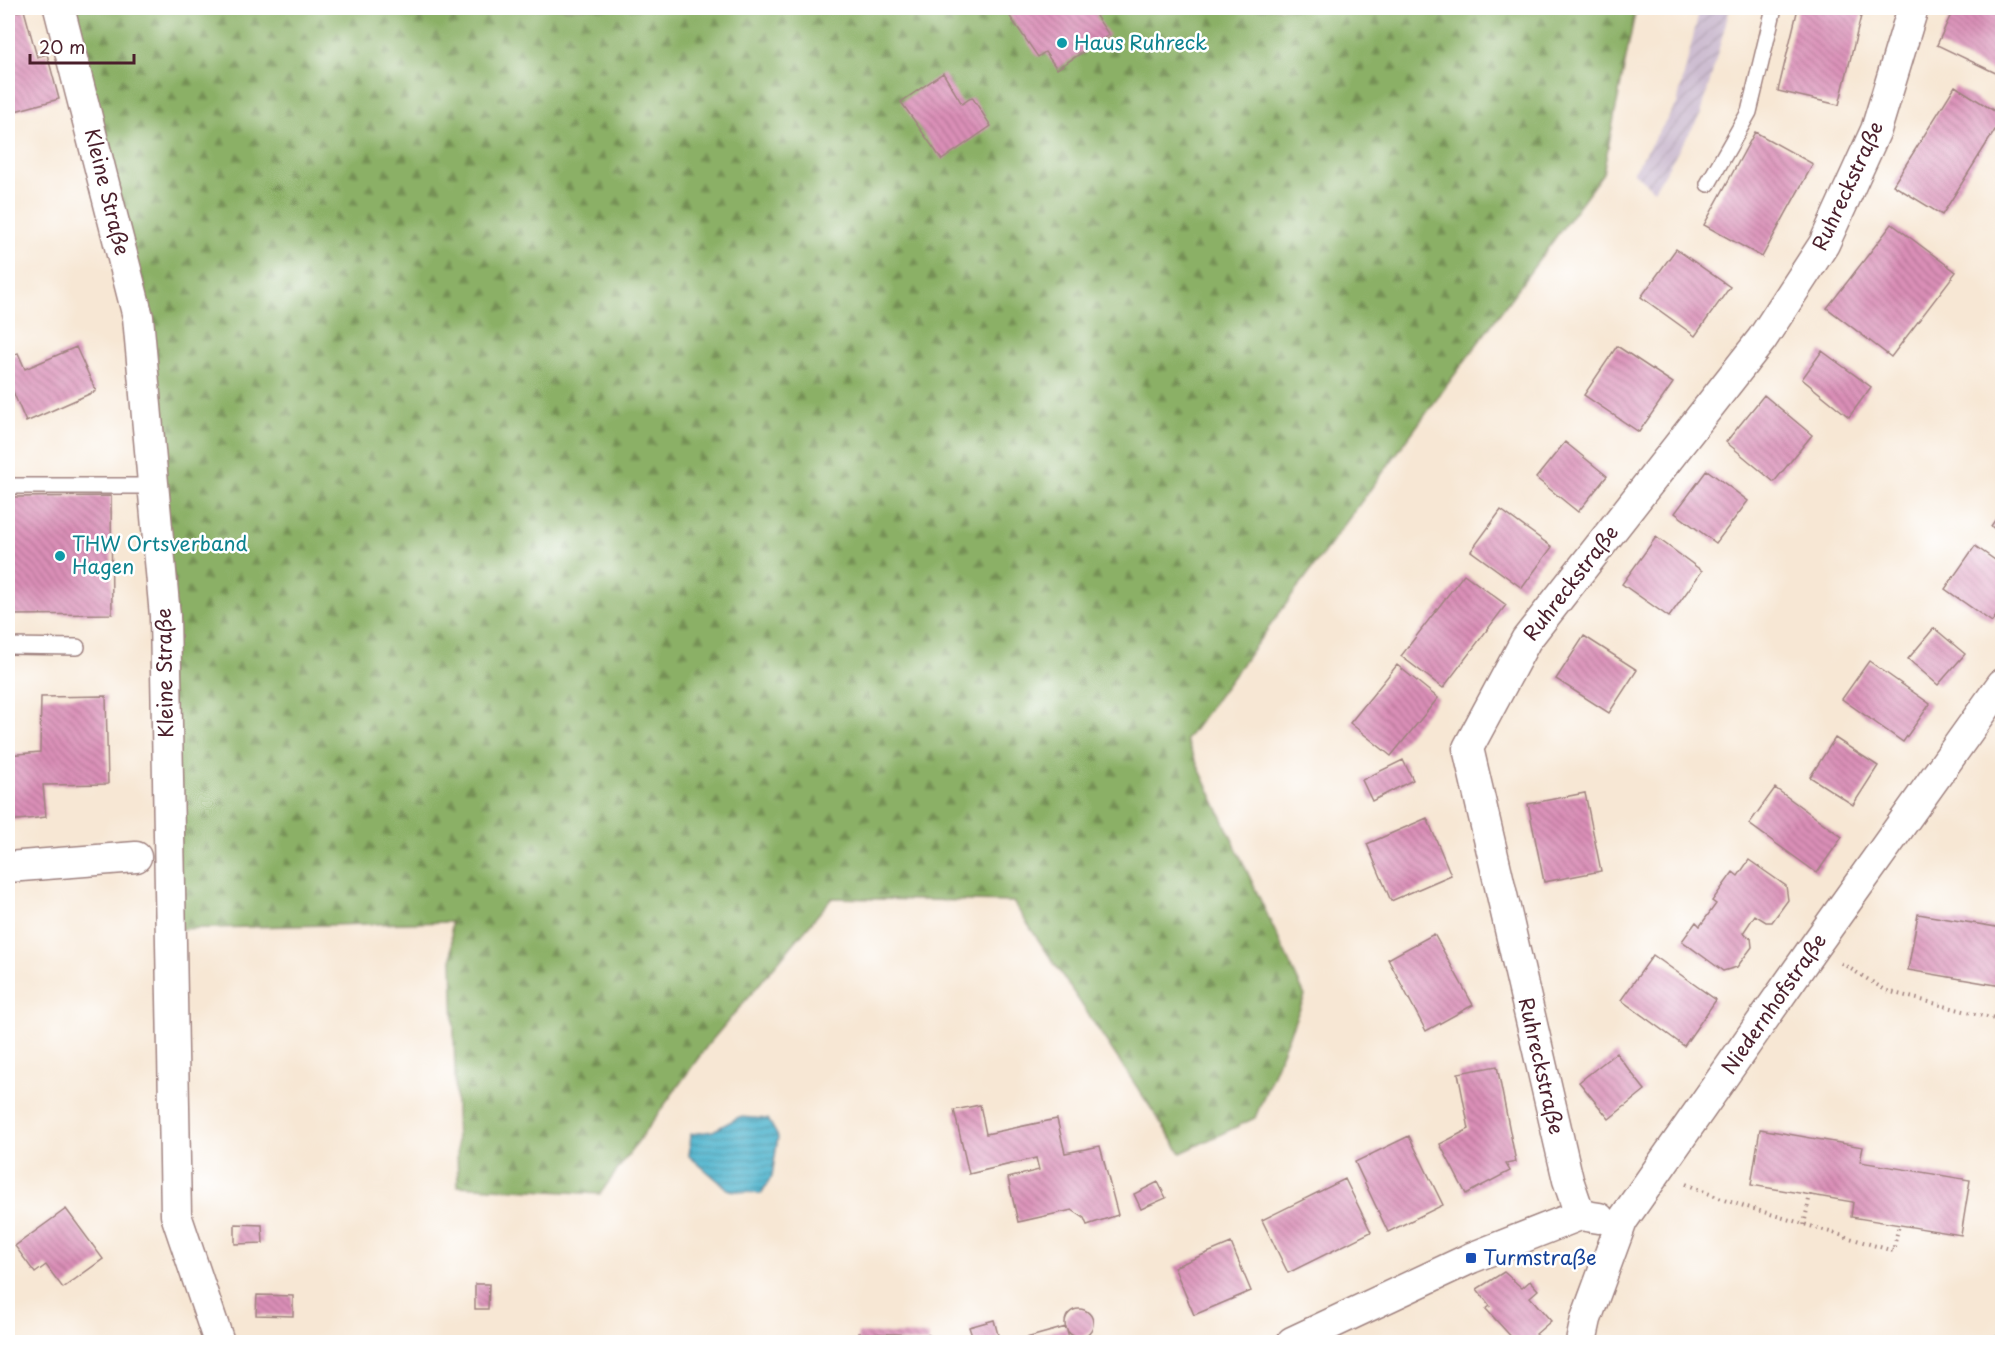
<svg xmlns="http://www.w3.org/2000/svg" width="2010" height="1350" font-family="'Playpen Sans',sans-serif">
	<defs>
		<pattern id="industrial-furrows" width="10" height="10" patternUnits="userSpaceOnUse" patternTransform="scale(1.5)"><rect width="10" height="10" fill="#cebed1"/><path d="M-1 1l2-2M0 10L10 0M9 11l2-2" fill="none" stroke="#b2a3b4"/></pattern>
		<pattern id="forest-firs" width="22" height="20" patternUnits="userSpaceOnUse" patternTransform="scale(1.5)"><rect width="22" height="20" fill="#8bb066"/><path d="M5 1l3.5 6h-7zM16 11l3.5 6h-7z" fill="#748f54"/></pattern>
		<pattern id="water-rules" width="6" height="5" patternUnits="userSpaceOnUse" patternTransform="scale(1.5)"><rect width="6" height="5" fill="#4eb4cd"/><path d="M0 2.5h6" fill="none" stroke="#4392a7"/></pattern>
		<pattern id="building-back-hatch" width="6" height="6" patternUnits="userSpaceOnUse" patternTransform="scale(1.5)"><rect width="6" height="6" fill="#da8fb7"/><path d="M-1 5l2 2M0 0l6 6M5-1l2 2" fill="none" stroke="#b37495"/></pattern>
	</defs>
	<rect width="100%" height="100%" fill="#fff"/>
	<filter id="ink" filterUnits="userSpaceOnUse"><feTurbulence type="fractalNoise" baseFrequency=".0167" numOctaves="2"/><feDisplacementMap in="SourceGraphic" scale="12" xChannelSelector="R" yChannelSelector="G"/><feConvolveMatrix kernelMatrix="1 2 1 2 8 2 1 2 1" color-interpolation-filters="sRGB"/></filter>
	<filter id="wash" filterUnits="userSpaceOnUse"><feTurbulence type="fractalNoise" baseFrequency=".008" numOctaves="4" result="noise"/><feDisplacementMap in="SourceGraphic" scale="24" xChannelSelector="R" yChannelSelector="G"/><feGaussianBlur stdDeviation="1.35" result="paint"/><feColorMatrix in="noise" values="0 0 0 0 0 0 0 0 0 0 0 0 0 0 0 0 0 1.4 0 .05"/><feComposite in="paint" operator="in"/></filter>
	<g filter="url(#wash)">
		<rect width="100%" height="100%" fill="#f7e7d4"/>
		<path fill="url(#industrial-furrows)" d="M 1700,8 L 1730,8 L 1701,114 L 1654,190 L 1633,172 L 1677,104 Z"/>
		<path fill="url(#forest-firs)" stroke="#6a6848" stroke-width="1.5" d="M 59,8 L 1636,8 L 1603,173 L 1186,740 L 1305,996 L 1255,1118 L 1181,1153 L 1013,902 L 832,898 L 707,1046 L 600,1194 L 458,1186 L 451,922 L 169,929 L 138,317 Z"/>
		<path fill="url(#water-rules)" stroke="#4c6a7c" stroke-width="1.5" d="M 739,1117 L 768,1119 L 778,1137 L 772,1176 L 761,1194 L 729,1190 L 689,1156 L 691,1134 L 713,1131 Z"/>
		<g id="blocks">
			<path fill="url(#building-back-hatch)" d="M 1004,8 L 1109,8 L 1096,16 L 1109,35 L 1057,69 L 1045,52 L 1038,57 Z
				M 1798,8 L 1863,8 L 1839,105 L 1778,91 Z
				M 1954,8 L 2002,8 L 2002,76 L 1937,45 Z
				M 24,10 L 37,57 L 47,54 L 59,99 L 8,113 L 8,14 Z
				M 943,73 L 962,104 L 972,97 L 991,126 L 942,160 L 901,102 Z
				M 1955,86 L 2002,116 L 2002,119 L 1942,215 L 1893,185 Z
				M 1755,132 L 1813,164 L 1762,257 L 1704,225 Z
				M 1892,224 L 1956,272 L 1891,357 L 1827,308 Z
				M 1676,249 L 1730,287 L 1695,336 L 1641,297 Z
				M 1617,346 L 1673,383 L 1639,432 L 1584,395 Z
				M 76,347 L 96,391 L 26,422 L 8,380 L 8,358 L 18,353 L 25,369 Z
				M 1822,351 L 1871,387 L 1849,417 L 1802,379 Z
				M 1764,395 L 1812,435 L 1774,482 L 1726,442 Z
				M 1565,442 L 1607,476 L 1578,512 L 1536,478 Z
				M 1707,470 L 1748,501 L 1716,543 L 1675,513 Z
				M 111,496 L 112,614 L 8,615 L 8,497 Z
				M 1501,510 L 1552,547 L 1522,588 L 1471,551 Z
				M 2002,510 L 2002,534 L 1991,526 Z
				M 1656,537 L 1702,571 L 1669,617 L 1622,584 Z
				M 1975,546 L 2002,565 L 2002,607 L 1992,622 L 1945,589 Z
				M 1464,574 L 1506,605 L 1443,688 L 1401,656 Z
				M 1934,628 L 1965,654 L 1938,685 L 1908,659 Z
				M 1584,636 L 1637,670 L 1609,713 L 1556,679 Z
				M 1869,661 L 1930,704 L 1903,742 L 1842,699 Z
				M 1397,665 L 1438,698 L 1391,756 L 1350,723 Z
				M 106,696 L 108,784 L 43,785 L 46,817 L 8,821 L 8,755 L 40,752 L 41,697 Z
				M 1835,738 L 1878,766 L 1853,805 L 1810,777 Z
				M 1403,760 L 1413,780 L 1372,801 L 1362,780 Z
				M 1775,788 L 1842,837 L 1817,873 L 1749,824 Z
				M 1585,793 L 1601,871 L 1544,882 L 1528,804 Z
				M 1427,818 L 1451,875 L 1391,901 L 1367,844 Z
				M 1749,860 L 1786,886 L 1788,900 L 1772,922 L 1766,922 L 1755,915 L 1743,933 L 1751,938 L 1752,947 L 1737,967 L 1723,971 L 1682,941 L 1696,922 L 1700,926 L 1716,904 L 1712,901 L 1733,872 L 1738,876 Z
				M 1918,914 L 2002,928 L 2002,986 L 1908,970 Z
				M 1434,934 L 1473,1005 L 1426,1031 L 1388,959 Z
				M 1653,955 L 1716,1000 L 1684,1046 L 1621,1000 Z
				M 1616,1053 L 1645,1090 L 1609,1119 L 1579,1082 Z
				M 1497,1066 L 1516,1162 L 1506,1164 L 1510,1171 L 1466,1194 L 1440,1144 L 1469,1129 L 1458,1073 Z
				M 980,1105 L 986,1134 L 1057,1119 L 1065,1153 L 1100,1146 L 1118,1215 L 1087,1225 L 1084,1218 L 1072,1210 L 1018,1222 L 1008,1178 L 1039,1170 L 1036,1158 L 969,1174 L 954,1110 Z
				M 1760,1129 L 1863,1147 L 1860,1162 L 1970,1180 L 1961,1235 L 1851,1217 L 1853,1202 L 1751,1185 Z
				M 1409,1136 L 1443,1205 L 1388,1232 L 1355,1162 Z
				M 1345,1179 L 1371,1232 L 1288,1273 L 1262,1220 Z
				M 1158,1182 L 1166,1198 L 1141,1209 L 1134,1194 Z
				M 66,1209 L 103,1259 L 63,1288 L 46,1265 L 35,1273 L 15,1246 Z
				M 235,1224 L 262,1225 L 263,1243 L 235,1244 Z
				M 1231,1243 L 1251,1291 L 1194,1315 L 1174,1267 Z
				M 1504,1272 L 1522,1288 L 1530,1281 L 1538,1290 L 1530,1297 L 1551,1321 L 1536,1334 L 1544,1342 L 1516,1342 L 1486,1309 L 1490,1306 L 1477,1289 Z
				M 475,1284 L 489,1284 L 488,1309 L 475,1309 Z
				M 257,1295 L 293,1296 L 293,1316 L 256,1315 Z
				M1065 1323a14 14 0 1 1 28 0a14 14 0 1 1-28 0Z
				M 994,1320 L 1000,1342 L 974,1342 L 969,1327 Z
				M 1066,1327 L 1070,1342 L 1012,1342 Z
				M 858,1333 L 929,1335 L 929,1342 L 857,1342 Z"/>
		</g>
	</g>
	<g filter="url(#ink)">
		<use href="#blocks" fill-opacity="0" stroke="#a08380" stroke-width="1.5"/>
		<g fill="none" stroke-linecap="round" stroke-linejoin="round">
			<g stroke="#a08380" stroke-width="18">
				<path id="service" d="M 1708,184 L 1749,112 L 1774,8
					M 8,486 L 153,486
					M 8,646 L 77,647"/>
			</g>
			<g stroke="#a08380" stroke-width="33">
				<path id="minor" d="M 59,8 L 138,317 L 165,616 L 176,1215 L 219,1342
					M 8,867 L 136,857
					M 1580,1215 L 1568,1180 L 1468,748 L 1526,640 L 1762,339 L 1824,244 L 1876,130 L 1913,8
					M 1292,1342 L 1471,1258 L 1580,1215 L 1599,1218
					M 1581,1342 L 1586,1319 L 1622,1221 L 1814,947 L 2002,684"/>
			</g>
			<path stroke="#a08380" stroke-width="4" stroke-dasharray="1.5 4.5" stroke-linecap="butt" d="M 1841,963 L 1887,991 L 2002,1021
				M 1686,1184 L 1724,1200 L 1893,1251 L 1899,1225
				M 1804,1225 L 1810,1194
				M 1993,1342 L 2002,1326"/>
			<use href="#service" stroke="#fff" stroke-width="15"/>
			<use href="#minor" stroke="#fff" stroke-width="30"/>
		</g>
	</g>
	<g fill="#0f9aa8" stroke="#fff" stroke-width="2">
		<circle cx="1062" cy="43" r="6"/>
		<circle cx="60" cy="556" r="6"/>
	</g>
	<rect fill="#1a4fb4" stroke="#fff" stroke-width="2" x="1465" y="1252" width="12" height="12" rx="3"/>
	<g text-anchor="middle" stroke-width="5" stroke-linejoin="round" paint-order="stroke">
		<g font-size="20" fill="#0d838f" stroke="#fff" text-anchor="start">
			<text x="1074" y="50">Haus Ruhreck</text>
			<text x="72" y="551">THW Ortsverband<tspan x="72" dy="23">Hagen</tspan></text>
		</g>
		<g font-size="20" fill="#4a1f2b" stroke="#fff">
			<text transform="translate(1848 186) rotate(-65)" y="7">Ruhreckstraße</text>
			<text transform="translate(107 192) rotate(76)" y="7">Kleine Straße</text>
			<text transform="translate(1571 583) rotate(-52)" y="7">Ruhreckstraße</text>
			<text transform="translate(165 673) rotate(-91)" y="7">Kleine Straße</text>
			<text transform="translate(1774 1004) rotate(-55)" y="7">Niedernhofstraße</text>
			<text transform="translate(1541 1066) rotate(77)" y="7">Ruhreckstraße</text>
		</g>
		<g font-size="20" fill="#164399" stroke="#fff" text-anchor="start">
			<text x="1483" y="1265">Turmstraße</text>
		</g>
	</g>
	<rect width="2010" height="1350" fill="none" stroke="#fff" stroke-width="30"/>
	<path d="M30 54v9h104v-9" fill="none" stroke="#4a1f2b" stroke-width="3"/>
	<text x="39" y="54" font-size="18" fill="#4a1f2b" stroke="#ffffff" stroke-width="4.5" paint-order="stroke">20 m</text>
</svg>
